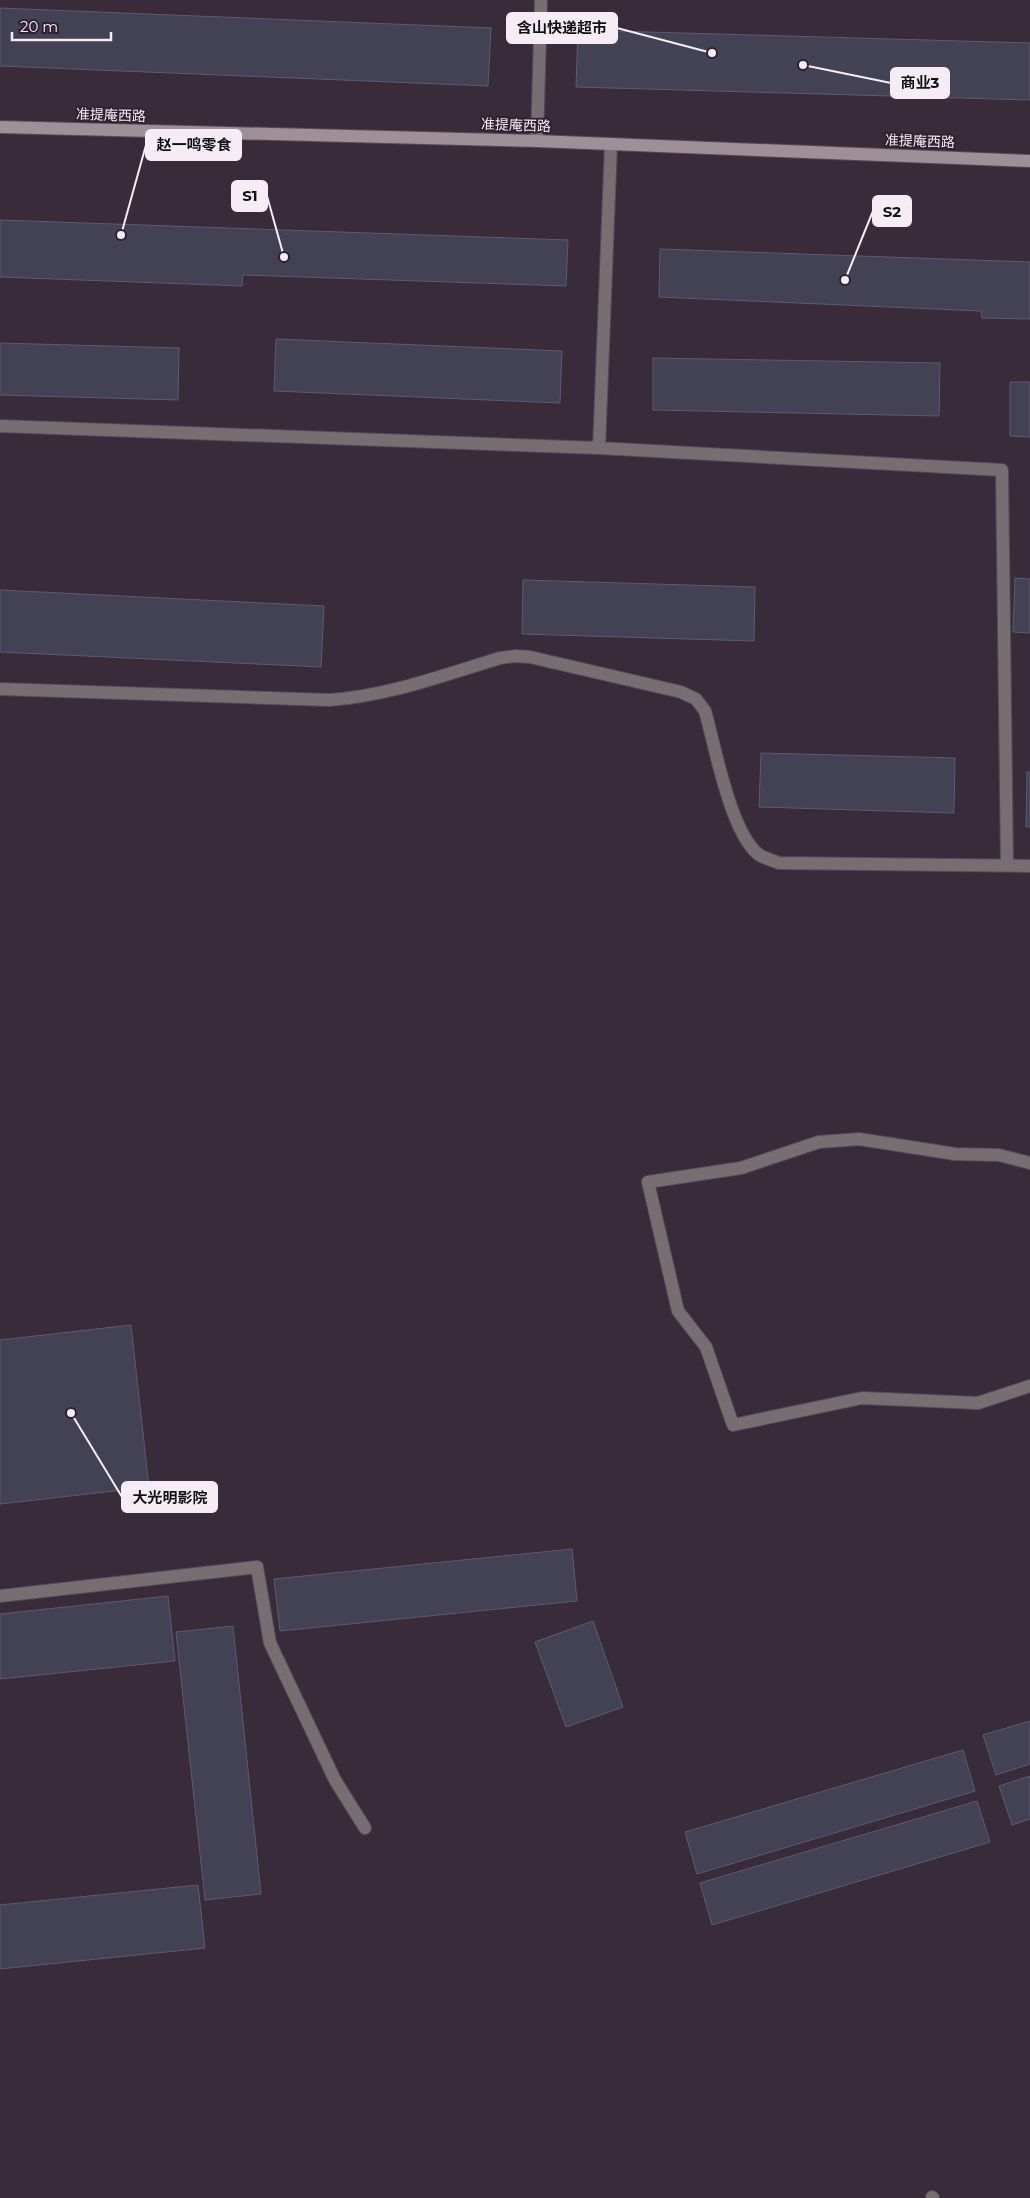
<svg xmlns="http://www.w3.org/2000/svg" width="1030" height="2198" font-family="Montserrat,'Noto Sans SC',sans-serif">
	<rect width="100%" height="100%" fill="#392b3a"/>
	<path fill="#434154" stroke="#5e5b70" d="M 0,8 L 491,28 L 488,86 L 0,66 Z
		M 578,30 L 1030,43 L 1030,100 L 576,87 Z
		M 0,220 L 568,240 L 566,286 L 243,275 L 242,286 L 0,277 Z
		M 660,249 L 1030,262 L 1030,319 L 982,318 L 981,311 L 659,297 Z
		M 276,339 L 562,351 L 560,403 L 274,391 Z
		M 0,343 L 179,348 L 178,400 L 0,395 Z
		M 653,358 L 940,363 L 939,416 L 653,410 Z
		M 1010,382 L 1030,382 L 1030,437 L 1010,436 Z
		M 1015,578 L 1030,579 L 1030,633 L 1013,632 Z
		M 523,580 L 755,587 L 754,641 L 522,634 Z
		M 0,590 L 324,606 L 321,667 L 0,652 Z
		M 761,753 L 955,758 L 954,813 L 759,807 Z
		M 1027,772 L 1030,772 L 1030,827 L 1026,827 Z
		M 131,1325 L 149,1487 L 0,1504 L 0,1340 Z
		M 572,1549 L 577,1601 L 280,1631 L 274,1579 Z
		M 168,1596 L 175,1661 L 0,1679 L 0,1614 Z
		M 593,1621 L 623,1707 L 566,1727 L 535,1642 Z
		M 233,1626 L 261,1894 L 205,1900 L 176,1632 Z
		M 1030,1721 L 1030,1764 L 996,1775 L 983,1735 Z
		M 963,1750 L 975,1791 L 697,1874 L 685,1832 Z
		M 1030,1776 L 1030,1819 L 1012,1825 L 999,1786 Z
		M 977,1801 L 990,1842 L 712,1925 L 700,1883 Z
		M 198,1885 L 205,1948 L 0,1969 L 0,1905 Z"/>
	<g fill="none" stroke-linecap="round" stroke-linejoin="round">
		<g stroke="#574a58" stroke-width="14">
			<path id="service" d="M 648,1182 L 678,1311 L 706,1347 L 733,1425 L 862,1398 L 978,1403 L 1030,1386
				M 257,1567 L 270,1643 L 335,1780 L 365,1828
				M 932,2197 L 933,2198"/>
		</g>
		<g stroke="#574a58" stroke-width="14">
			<path id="minor" d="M 537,141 L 541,0
				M 0,426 L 599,448 L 1002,470 L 1007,866
				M 599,448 L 611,144
				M 0,689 L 329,700 C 388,696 444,675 500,658 L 516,656 L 530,657 L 681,692 L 696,699 L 705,711 C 715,746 730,831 758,854 C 763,858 772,860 779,863 L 1030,866
				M 648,1182 L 741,1168 L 819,1142 L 859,1139 L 955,1154 L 999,1155 L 1030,1163
				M 0,1596 L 257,1567"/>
		</g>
		<g stroke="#574a58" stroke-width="14">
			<path id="secondary" d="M 0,127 L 537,141 L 1030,161"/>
		</g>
		<use href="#service" stroke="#776e74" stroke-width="12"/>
		<use href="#minor" stroke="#776e74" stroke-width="12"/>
		<use href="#secondary" stroke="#9e8f99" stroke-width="12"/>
	</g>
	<g text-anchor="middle" stroke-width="4" stroke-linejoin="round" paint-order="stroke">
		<g font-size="14" fill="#f6ecf6" stroke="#2f2130">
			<text transform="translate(111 115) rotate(2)" y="5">准提庵西路</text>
			<text transform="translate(516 125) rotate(2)" y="5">准提庵西路</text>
			<text transform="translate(920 141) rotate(2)" y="5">准提庵西路</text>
		</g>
	</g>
	<path fill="none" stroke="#f6ecf6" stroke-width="2" d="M712 53L617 28M803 65L891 83M121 235L146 145M284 257L267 196M845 280L873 211M71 1413L122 1497"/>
	<g fill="#f6ecf6" stroke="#2f2130" stroke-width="2">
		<circle cx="712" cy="53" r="5"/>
		<circle cx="803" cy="65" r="5"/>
		<circle cx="121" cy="235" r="5"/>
		<circle cx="284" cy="257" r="5"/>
		<circle cx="845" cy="280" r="5"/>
		<circle cx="71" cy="1413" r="5"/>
	</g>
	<g fill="#f6ecf6" stroke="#f6ecf6" stroke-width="2">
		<rect x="507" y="13" width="110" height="30" rx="5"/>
		<rect x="891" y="68" width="58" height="30" rx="5"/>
		<rect x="146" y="130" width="95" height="30" rx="5"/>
		<rect x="232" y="181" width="35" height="30" rx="5"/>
		<rect x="873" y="196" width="38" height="30" rx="5"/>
		<rect x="122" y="1482" width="95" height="30" rx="5"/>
	</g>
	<g font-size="15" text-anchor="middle" font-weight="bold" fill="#111">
		<text x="562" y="33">含山快递超市</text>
		<text x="920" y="88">商业3</text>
		<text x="194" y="150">赵一鸣零食</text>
		<text x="250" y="201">S1</text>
		<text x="892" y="217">S2</text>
		<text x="170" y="1503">大光明影院</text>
	</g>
	<path d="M12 32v8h99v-8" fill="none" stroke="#f6ecf6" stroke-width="2.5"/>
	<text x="20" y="32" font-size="15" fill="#f6ecf6" stroke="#2f2130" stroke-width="4" paint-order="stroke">20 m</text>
</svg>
